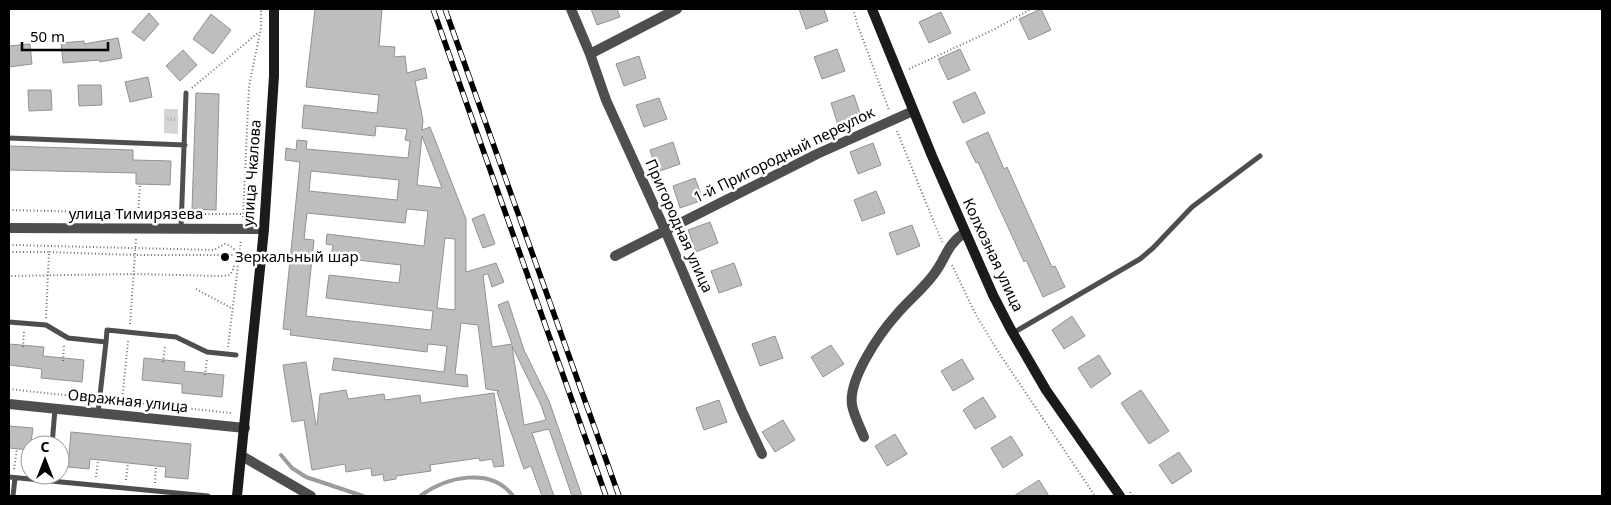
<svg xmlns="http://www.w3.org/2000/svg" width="1611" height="505" font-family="'Noto Sans',sans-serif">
	<defs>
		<pattern id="park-tufts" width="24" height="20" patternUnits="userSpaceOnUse" patternTransform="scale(1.25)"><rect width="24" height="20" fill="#d5d5d5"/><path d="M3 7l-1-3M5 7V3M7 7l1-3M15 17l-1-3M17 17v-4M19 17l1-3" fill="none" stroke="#b5b5b5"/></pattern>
	</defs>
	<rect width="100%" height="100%" fill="#fff"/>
	<path fill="url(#park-tufts)" d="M 164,109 L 178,109 L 178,134 L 164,133 Z"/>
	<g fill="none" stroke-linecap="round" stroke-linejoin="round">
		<path stroke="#9c9c9c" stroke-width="4" d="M 281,455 L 292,468 L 306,477 L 363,496
			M 420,496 C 446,477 491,466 513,496"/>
	</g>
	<path fill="#bebebe" stroke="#929292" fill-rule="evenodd" d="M 315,9 L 382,9 L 379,46 L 395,47 L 394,57 L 405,56 L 407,73 L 425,68 L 427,78 L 415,81 L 423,120 L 422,130 L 430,127 L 466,219 L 466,272 L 496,263 L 504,282 L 492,287 L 488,274 L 483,275 L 492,347 L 512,344 L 498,305 L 508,301 L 524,350 L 549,401 L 582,496 L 572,496 L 549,429 L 532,433 L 554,496 L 542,496 L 531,466 L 524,469 L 497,392 L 499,391 L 486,389 L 478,325 L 461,323 L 455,374 L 467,375 L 468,387 L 332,370 L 334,358 L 444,372 L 447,346 L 428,344 L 427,352 L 290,335 L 291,330 L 283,329 L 300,162 L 285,160 L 286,148 L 296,150 L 297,140 L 307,141 L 306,149 L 408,158 L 410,141 L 405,140 L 407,129 L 376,126 L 375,136 L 302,128 L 304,105 L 377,113 L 379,95 L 306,87 ZM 422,136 L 442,188 L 417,185 ZM 311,171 L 399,180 L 397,200 L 309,191 ZM 407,209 L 428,211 L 424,246 L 327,234 L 326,244 L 333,245 L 331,257 L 401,265 L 399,283 L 329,275 L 326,298 L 433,311 L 431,330 L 306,316 L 314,240 L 304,239 L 307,213 L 405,223 ZM 445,238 L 455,239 L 455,310 L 437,308 ZM 512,346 L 541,405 L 546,420 L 524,425 Z
		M 591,9 L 617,9 L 620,17 L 597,25 Z
		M 799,9 L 824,9 L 828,21 L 806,29 Z
		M 1041,9 L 1051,30 L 1029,40 L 1019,19 Z
		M 941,12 L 951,33 L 929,43 L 919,22 Z
		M 149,13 L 159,24 L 144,41 L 132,32 Z
		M 211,14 L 231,30 L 213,54 L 193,39 Z
		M 118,38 L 122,58 L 100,62 L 99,60 L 63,63 L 61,43 L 84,41 L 84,44 Z
		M 30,44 L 32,64 L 9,67 L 9,46 Z
		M 837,49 L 845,71 L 822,79 L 814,57 Z
		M 960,49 L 970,70 L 948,80 L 938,59 Z
		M 183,50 L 197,65 L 180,81 L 166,66 Z
		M 639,56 L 646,78 L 624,86 L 616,64 Z
		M 148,77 L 152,97 L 130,102 L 125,82 Z
		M 78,85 L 101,85 L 102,105 L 79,106 Z
		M 28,90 L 51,90 L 52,110 L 29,111 Z
		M 975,92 L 985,113 L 963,123 L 953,102 Z
		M 196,93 L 219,94 L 216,210 L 192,209 Z
		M 854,95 L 861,117 L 838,125 L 831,103 Z
		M 659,98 L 667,119 L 644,127 L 636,105 Z
		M 988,132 L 1004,169 L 1007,167 L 1052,267 L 1055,266 L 1065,287 L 1043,297 L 1026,260 L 1024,262 L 978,162 L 976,163 L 966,142 Z
		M 673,142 L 680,164 L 657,172 L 650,150 Z
		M 873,143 L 881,165 L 858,174 L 850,152 Z
		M 9,146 L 133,150 L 133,160 L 171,161 L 170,185 L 136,184 L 136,173 L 9,170 Z
		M 695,178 L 703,200 L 680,208 L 673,186 Z
		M 876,191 L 885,213 L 862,221 L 854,200 Z
		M 484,214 L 495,244 L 483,248 L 472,219 Z
		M 710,222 L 718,243 L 696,252 L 688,230 Z
		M 912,225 L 920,246 L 897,255 L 889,233 Z
		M 734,263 L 742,285 L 719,293 L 711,271 Z
		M 1072,316 L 1085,336 L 1064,349 L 1052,330 Z
		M 775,336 L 783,358 L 760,366 L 752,344 Z
		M 9,344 L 44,347 L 43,356 L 84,360 L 82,382 L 41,378 L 42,369 L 9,365 Z
		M 831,345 L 844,364 L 823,377 L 811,357 Z
		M 1099,355 L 1111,374 L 1091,388 L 1078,368 Z
		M 144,358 L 185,362 L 184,371 L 224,375 L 222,397 L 182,393 L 182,384 L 142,380 Z
		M 962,359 L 974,379 L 953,391 L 941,371 Z
		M 306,362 L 316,425 L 317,425 L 320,394 L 346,390 L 348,399 L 384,394 L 385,400 L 420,395 L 421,403 L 494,393 L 504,466 L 494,467 L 492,459 L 480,461 L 479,458 L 430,465 L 431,471 L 396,476 L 396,479 L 384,481 L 383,474 L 372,476 L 371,468 L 346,472 L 345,464 L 312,470 L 304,420 L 292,422 L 283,365 Z
		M 1141,390 L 1169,431 L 1149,444 L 1121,403 Z
		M 983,397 L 996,417 L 975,429 L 963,410 Z
		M 719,400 L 727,422 L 704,430 L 696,408 Z
		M 783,420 L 795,440 L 775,452 L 762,432 Z
		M 9,426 L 33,428 L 30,450 L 9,448 Z
		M 71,432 L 191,444 L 188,479 L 165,477 L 166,467 L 90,459 L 89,469 L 68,467 Z
		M 895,434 L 907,454 L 887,466 L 875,446 Z
		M 1011,436 L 1023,455 L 1003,468 L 991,448 Z
		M 1179,452 L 1192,471 L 1172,484 L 1159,465 Z
		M 1039,480 L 1049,496 L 1014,496 Z"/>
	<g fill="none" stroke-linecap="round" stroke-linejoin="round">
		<path stroke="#707070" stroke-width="2" stroke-dasharray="1 2.5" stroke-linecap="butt" d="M 853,9 L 858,26 L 889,110
			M 909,69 L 993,30 L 1031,9
			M 192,88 L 259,32
			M 897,131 L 942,242
			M 9,210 L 173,214
			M 191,214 L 243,214
			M 138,215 L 140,184
			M 243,217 L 249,86 L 261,28 L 261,9
			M 9,245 L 214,250 L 225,244 C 229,245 233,247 235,251 C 237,256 234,272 229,275 C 226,276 223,276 220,276 L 134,274 L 9,276
			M 9,252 L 49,252
			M 952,265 L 976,315 L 999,353 L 1095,496
			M 196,289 L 233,309
			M 46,318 L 49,252 L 135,255 L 237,255
			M 130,324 L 136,239
			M 23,347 L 24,332
			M 228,347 L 241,240
			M 63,361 L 64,345
			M 163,362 L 165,345
			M 205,375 L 207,359
			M 9,389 L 91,398
			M 108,400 L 231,413
			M 122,401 L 128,341
			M 14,469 L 17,449
			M 96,477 L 98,460
			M 126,480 L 128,463
			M 155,483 L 156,466
			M 1130,492 L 1133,496"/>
		<path stroke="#4e4e4e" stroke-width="5" d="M 9,138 L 185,145
			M 181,228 L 186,93
			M 9,322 L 46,325 L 68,338 L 106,342 L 98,413
			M 1013,333 L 1140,259 L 1153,248 L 1192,207 L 1260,156
			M 106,342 L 107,330 L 166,336 L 176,337 L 207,352 L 236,355
			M 52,445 L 55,409
			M 9,477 L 208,496
			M 13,496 L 15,478"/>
		<path stroke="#4e4e4e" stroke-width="10" d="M 571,9 L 590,54 L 606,100 L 665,230 L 742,411 L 762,454
			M 590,54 L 677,9
			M 9,228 L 264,229
			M 615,256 L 817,154 L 913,111
			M 9,404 L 245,428
			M 864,437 C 860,427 854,416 852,405 C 848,379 880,333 897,314 C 909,300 923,289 934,274 C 947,257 945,247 965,232
			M 242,456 L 311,496"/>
		<path stroke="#1b1b1b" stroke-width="10" d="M 872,9 L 932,156 L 993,295 L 1010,328 L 1046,390 L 1120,496
			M 237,496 L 264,229 L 274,76 L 274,9"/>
		<g stroke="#000" stroke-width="5.5">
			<path id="rail" d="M 433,9 L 606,496
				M 445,9 L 619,496"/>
		</g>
		<use href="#rail" stroke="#fff" stroke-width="4" stroke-dasharray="11" stroke-linecap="butt"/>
	</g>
	<circle fill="#000" stroke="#fff" stroke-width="2" cx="225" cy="257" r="5"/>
	<g text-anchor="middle" stroke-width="5" stroke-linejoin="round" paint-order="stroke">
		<g font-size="15" fill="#000" stroke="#fff">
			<text transform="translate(784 155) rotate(-26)" y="5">1-й Пригородный переулок</text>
			<text transform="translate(252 173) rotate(-86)" y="5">улица Чкалова</text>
			<text x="136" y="219">улица Тимирязева</text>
			<text transform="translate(679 226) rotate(66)" y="5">Пригородная улица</text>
			<text transform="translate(993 255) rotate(65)" y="5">Колхозная улица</text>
			<text transform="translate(128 401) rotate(6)" y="5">Овражная улица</text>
		</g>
		<g font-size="15" fill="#000" stroke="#fff" text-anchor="start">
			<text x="235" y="262">Зеркальный шар</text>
		</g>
	</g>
	<rect width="1611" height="505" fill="none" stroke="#000000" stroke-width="20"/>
	<g transform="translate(45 460)"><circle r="24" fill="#ffffff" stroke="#999999"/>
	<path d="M0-4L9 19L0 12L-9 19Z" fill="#000000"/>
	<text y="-8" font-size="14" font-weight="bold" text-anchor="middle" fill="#000000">С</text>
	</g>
	<path d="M22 42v8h86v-8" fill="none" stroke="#000000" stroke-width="2.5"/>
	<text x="30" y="42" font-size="15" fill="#000000" stroke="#ffffff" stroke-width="4" paint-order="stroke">50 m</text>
</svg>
